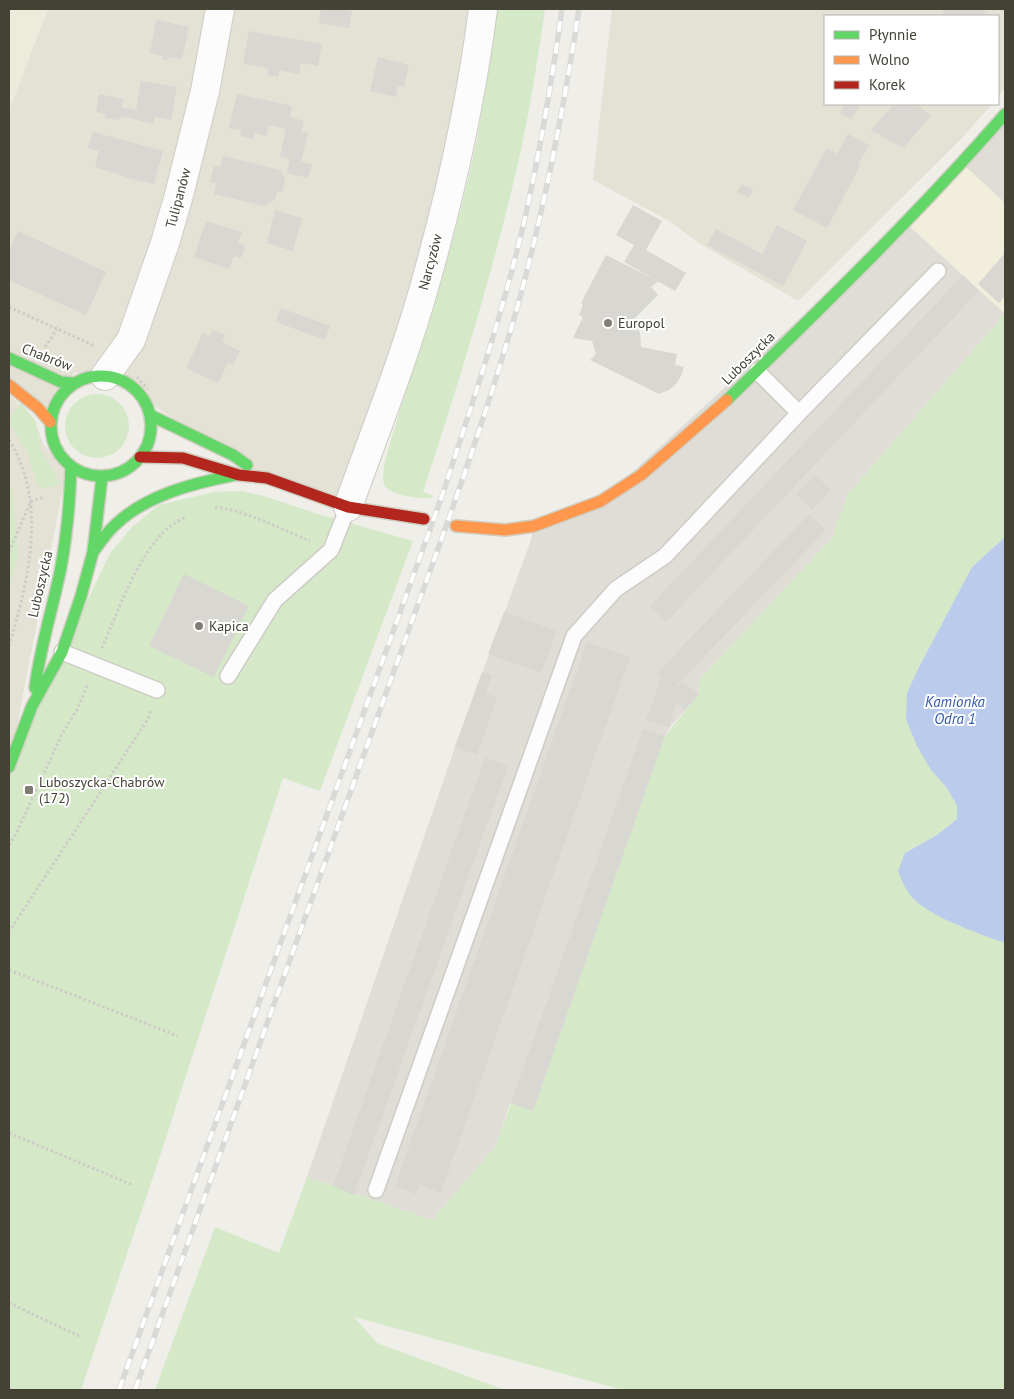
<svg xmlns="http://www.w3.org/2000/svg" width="1014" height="1399" font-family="'PT Sans',sans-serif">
	<rect width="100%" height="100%" fill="#efeee8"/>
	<path fill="#e3e2d5" d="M 48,9 L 483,9 L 475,66 L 348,507 L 267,478 L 148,402 L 126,375 L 74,373 L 56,397 L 50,422 L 9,385 L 9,110 Z
		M 612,9 L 1005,9 L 1005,88 L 998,97 L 998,16 L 825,16 L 825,104 L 992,104 L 964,136 L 798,301 L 699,243 L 669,221 L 593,180 Z
		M 9,394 L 35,422 L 44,445 L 66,472 L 9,767 Z"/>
	<path fill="#f1eedb" d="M 962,163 L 1005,203 L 1005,313 L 905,222 Z"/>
	<path fill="#dfddd6" d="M 1005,114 L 1005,203 L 962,163 Z
		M 905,222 L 1005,314 L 848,494 L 832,538 L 700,679 L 699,695 L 670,727 L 665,736 L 533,1111 L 510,1103 L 496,1146 L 432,1220 L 307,1177 L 455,747 L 530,543 L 534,526 L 601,501 Z"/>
	<path fill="#edecda" d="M 9,9 L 48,9 L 9,110 Z"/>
	<path fill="#d5e9c9" d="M 495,9 L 545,9 C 538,56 531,104 521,150 C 495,266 460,379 423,492 L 433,496 L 432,498 C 421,499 389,496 384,484 C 382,478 384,467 385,461 C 416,352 457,244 478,133 C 486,92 489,50 495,9 Z
		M 1005,314 L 1005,537 L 972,567 L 919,667 L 931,770 L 947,788 L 957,806 L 957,819 L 937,835 L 905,853 L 926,908 L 958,925 L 1005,943 L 1005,1390 L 623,1390 L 354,1317 L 377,1343 L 505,1390 L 155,1390 L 215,1227 L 279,1253 L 307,1177 L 432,1220 L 496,1146 L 511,1103 L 533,1111 L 665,736 L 698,695 L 700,679 L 832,538 L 848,494 Z
		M65 426a32 32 0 1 1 64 0a32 32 0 1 1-64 0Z
		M 21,403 L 35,420 L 41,451 L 55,473 L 60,485 L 41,488 L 37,484 L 27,452 L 10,425 L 10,419 Z
		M 9,483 L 12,489 L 18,555 L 9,589 Z
		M 241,491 L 264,496 L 318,514 L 413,541 L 320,791 L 283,778 L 158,1162 L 81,1390 L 9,1390 L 9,767 L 110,553 L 132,527 L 159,505 L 214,492 Z"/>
	<path fill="#bacbec" d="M 1005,537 L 1005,943 C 978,933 924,916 908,892 C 904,886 901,878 898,871 L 905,853 L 937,835 L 957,819 L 957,806 L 947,788 L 931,770 L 917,746 L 906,719 L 907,693 L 919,667 L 972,567 Z"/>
	<path fill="#d8d7d1" d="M 321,9 L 352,11 L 349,28 L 319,23 Z
		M 945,9 L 986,9 L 984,12 L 992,16 L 941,16 Z
		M 156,20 L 189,27 L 182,59 L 169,57 L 168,60 L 162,60 L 163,56 L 150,53 Z
		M 249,31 L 322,44 L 318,66 L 301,63 L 299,74 L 279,70 L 279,77 L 267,75 L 268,68 L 243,64 Z
		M 378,57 L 409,65 L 404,87 L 398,86 L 396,97 L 370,91 Z
		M 141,81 L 177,87 L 171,120 L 155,117 L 153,124 L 121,116 L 120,120 L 105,118 L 106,114 L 96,112 L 99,94 L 123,99 L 122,107 L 136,110 Z
		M 237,94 L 292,106 L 290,117 L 304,121 L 301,132 L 308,133 L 301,162 L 312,164 L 308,178 L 287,173 L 290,159 L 280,157 L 286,129 L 269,125 L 266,136 L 254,133 L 253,139 L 240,136 L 241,130 L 229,128 Z
		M 845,104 L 861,104 L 851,119 L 840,113 Z
		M 894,104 L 916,104 L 931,116 L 903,148 L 871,130 Z
		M 93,132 L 163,151 L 154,184 L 123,177 L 124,176 L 95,167 L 99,151 L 88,148 Z
		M 848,134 L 869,145 L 858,165 L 860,166 L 827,228 L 793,210 L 827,148 L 837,154 Z
		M 223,156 L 280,170 L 285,179 L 282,192 L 277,191 L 275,199 L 264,206 L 214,194 L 216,183 L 210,182 L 214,166 L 220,167 Z
		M 742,184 L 753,190 L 749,198 L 737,192 Z
		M 633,205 L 662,221 L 646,250 L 686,273 L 675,291 L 659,282 L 656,283 L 651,287 L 658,295 L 633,320 L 640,333 L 641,347 L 677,354 L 675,365 L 684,367 L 681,376 L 676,384 L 669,390 L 659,394 L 590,360 L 596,354 L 592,341 L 573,338 L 583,317 L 579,315 L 583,305 L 581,303 L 606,255 L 656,280 L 624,262 L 634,245 L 616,235 Z
		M 275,210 L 302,218 L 293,251 L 267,243 Z
		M 206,221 L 242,232 L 238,243 L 245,246 L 241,258 L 234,256 L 229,269 L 194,257 Z
		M 777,225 L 807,241 L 783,286 L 707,245 L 716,229 L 762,254 Z
		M 18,231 L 106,272 L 86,315 L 9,280 L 9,251 Z
		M 1005,253 L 1005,296 L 999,303 L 978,284 Z
		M 963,275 L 979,291 L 666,622 L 650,606 Z
		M 281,308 L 330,326 L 325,340 L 276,322 Z
		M 213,330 L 225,335 L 222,342 L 240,351 L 233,365 L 228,362 L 218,383 L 186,368 L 203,333 L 210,336 Z
		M 815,474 L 831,490 L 812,510 L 796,494 Z
		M 809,514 L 826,530 L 673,689 L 674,690 L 683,681 L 699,695 L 685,710 L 677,702 L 672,716 L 670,727 L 646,720 L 661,677 L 657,673 Z
		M 184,574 L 249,606 L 214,677 L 149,646 Z
		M 504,612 L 557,631 L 541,673 L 488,654 Z
		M 587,642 L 630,657 L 441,1193 L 420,1185 L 416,1194 L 395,1186 Z
		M 482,672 L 492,675 L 485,693 L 497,697 L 477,755 L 455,747 Z
		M 643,729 L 665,736 L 533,1111 L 511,1103 Z
		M 485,757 L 508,766 L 354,1195 L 333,1186 Z"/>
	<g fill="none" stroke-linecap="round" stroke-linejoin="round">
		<g stroke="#cdccc6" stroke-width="18">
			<path id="lane" d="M 799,413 L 938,271
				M 62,652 L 157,690
				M 228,676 L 275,600 L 331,550 L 348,507
				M 376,1190 L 574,636 L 616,589 L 665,556 L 799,413 L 757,371"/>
		</g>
		<g stroke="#cdccc6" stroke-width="30">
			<path id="street" d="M 105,376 L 131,340 L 165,243 L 179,195 L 205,91 L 220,9
				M 348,507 C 374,434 403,362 424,288 C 450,196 471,103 483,9"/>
		</g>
		<g stroke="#cfcec1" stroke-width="14">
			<path id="fast" d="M 9,358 L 61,382 L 74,383
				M51 426a50 50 0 1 1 100 0a50 50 0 1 1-100 0Z
				M 727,400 C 822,307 918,214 1005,114
				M 150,415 L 233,455 L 247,465
				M 93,552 C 100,543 106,533 115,525 C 146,495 194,483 235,475
				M 35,688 C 40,647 53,608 61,567 C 67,534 70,500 71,467
				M 9,767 L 32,706 L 62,652 L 81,596 L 93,552 L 102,477"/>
		</g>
		<g stroke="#cfcec1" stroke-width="14">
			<path id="slow" d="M 9,385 L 38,408 L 50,422
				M 456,526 L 505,530 L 534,526 L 601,501 L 641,475 L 727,400"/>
		</g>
		<g stroke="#cfcec1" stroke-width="14">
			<path id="jam" d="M 140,457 L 183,458 L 239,475 L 267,478 L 348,507 L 424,519"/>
		</g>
		<path stroke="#cdccc7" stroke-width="3" stroke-dasharray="2.5 2.5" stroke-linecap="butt" d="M 9,307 L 95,346
			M 45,347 L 57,329
			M 137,377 L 148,389
			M 9,440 C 48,503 29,579 9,646
			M 215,507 C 248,511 280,529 310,541
			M 9,552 L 31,501 L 45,497
			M 102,648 C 117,613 140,550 169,527 C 174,523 180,520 186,517
			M 9,845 L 16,834 L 62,734 L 78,708 L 88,683
			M 9,932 L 148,719 L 151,709
			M 9,970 L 178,1036
			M 9,1133 L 133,1185
			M 9,1303 L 79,1336"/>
		<use href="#lane" stroke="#fdfcfc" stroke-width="15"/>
		<use href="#street" stroke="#fdfcfc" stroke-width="28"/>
		<use href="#fast" stroke="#63d668" stroke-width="11"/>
		<use href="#slow" stroke="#ff974d" stroke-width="11"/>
		<use href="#jam" stroke="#b3261e" stroke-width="11"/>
		<g stroke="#d9d9d8" stroke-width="5.5">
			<path id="rail" d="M 119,1390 L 441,499 C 471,408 502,316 524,222 C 540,152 552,80 562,9
				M 135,1390 L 439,546 C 468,465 496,384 519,301 C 545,205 564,107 579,9"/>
		</g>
		<use href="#rail" stroke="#fff" stroke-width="4" stroke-dasharray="11" stroke-linecap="butt"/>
	</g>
	<g fill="#807e74" stroke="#fff" stroke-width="2">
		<circle cx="608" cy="323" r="5"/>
		<circle cx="199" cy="626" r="5"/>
		<rect x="24" y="785" width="10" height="10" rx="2.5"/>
	</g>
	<g text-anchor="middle" stroke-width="4" stroke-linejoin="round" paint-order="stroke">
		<g font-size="14" fill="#444235" stroke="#fff">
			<text transform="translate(178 198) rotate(-75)" y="5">Tulipanów</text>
			<text transform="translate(430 262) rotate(-75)" y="5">Narcyzów</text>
			<text transform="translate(47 357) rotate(21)" y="5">Chabrów</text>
			<text transform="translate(748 358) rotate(-45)" y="5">Luboszycka</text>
			<text transform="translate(40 584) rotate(-77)" y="5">Luboszycka</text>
		</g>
		<g font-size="14" fill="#444235" stroke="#fff" text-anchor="start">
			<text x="618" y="328">Europol</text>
			<text x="209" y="631">Kapica</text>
			<text x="39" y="787">Luboszycka-Chabrów<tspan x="39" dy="16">(172)</tspan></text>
		</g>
		<g font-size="15" font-style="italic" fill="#3359ab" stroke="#fff">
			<text x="955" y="707">Kamionka<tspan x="955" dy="17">Odra 1</tspan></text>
		</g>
	</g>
	<rect width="1014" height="1399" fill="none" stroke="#444235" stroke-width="20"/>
	<rect x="824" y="15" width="175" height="90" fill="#ffffff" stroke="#b4b3ae"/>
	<rect x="834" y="31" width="25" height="8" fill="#63d668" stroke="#b4b3ae"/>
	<text x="869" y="40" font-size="15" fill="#444235">Płynnie</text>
	<rect x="834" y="56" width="25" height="8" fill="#ff974d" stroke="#b4b3ae"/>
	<text x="869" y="65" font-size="15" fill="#444235">Wolno</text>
	<rect x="834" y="81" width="25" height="8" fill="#b3261e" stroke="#b4b3ae"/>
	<text x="869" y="90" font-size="15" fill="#444235">Korek</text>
</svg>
